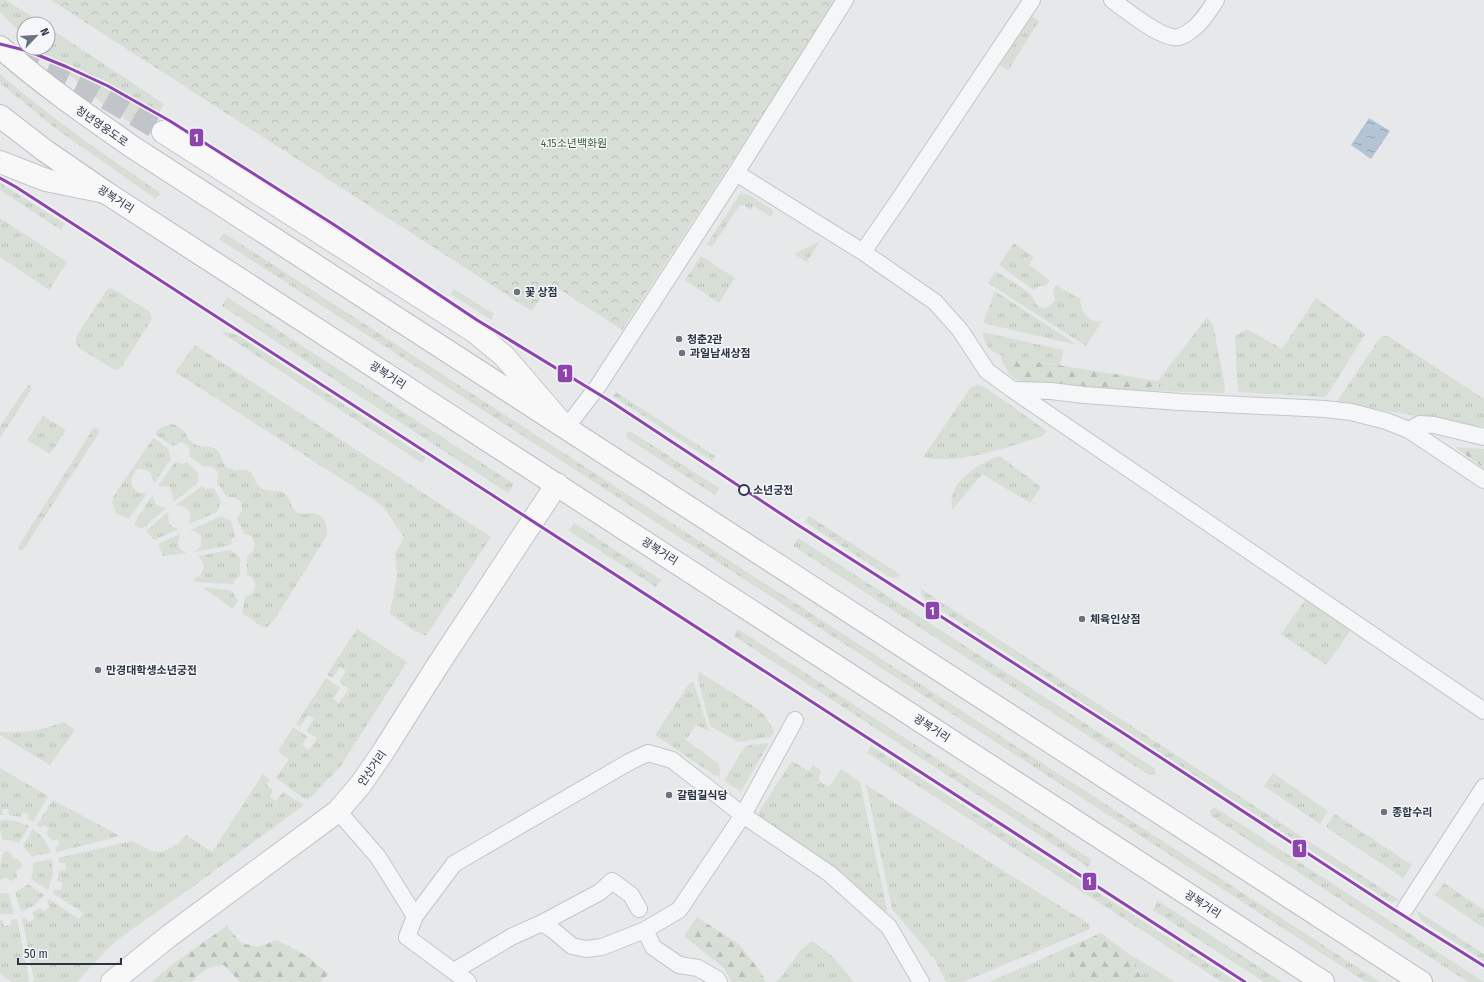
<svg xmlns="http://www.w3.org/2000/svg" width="1484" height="982" font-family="'Fira Sans Condensed','Noto Sans KR',sans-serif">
	<defs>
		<pattern id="grass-tufts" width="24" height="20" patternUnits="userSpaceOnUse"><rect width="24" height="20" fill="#d6ded6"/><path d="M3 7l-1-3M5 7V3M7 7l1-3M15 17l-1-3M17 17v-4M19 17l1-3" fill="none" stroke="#b8bfb9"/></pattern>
		<pattern id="forest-firs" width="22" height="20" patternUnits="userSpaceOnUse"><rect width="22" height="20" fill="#d6ded6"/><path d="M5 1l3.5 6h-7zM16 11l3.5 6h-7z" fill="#b8bfb9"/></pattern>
		<pattern id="park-crowns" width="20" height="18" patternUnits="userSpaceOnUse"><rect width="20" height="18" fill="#d6ded6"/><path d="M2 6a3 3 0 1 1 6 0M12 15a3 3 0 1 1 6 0" fill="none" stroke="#b8bfb9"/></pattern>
		<pattern id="water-ripples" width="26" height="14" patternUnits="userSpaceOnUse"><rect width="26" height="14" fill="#b4c4d5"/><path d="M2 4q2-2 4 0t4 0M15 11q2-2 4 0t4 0" fill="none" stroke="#93a0af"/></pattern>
	</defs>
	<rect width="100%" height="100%" fill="#e6e8ea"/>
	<path fill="url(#grass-tufts)" d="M 0,0 L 6,0 L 43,24 L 24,24 L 24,36 L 0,12 Z
		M 1031,16 L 1039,21 L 1008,71 L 999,65 Z
		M 48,27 L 164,104 L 146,133 L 102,103 L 38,48 L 48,48 Z
		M 0,74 C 51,118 105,155 160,193 L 156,199 L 55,128 L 0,83 Z
		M 0,183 L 65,224 L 61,230 L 0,190 Z
		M 742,193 L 749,195 L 774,211 L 771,217 L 754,206 L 751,210 L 744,205 L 739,206 L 712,247 L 707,244 L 738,197 Z
		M 0,218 L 67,262 L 49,290 L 0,257 Z
		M 224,233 L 1380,982 L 1366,982 L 219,239 Z
		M 820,241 L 807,262 L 794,254 Z
		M 1014,243 L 1034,257 L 1029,265 L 1050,280 L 1046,286 L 1039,286 L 1034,290 L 999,265 Z
		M 701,256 L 735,278 L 719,303 L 685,280 Z
		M 996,271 C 1007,279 1020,285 1030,294 C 1035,298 1034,306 1042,308 C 1047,309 1052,304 1055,300 L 1053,291 L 1056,285 L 1080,299 C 1081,311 1088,324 1102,321 L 1086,346 L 988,283 Z
		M 109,288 L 113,289 L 149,311 L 152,319 L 122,366 L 119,369 L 115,370 L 79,348 L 76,343 L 76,337 L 106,291 Z
		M 454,289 L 494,314 L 491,320 L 451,294 Z
		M 995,291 L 1077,345 L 983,323 Z
		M 227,297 L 514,484 L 508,493 L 222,306 Z
		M 1316,298 L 1365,334 L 1328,394 L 1325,397 L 1238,392 L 1235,336 L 1247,329 L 1282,349 Z
		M 1208,318 L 1213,325 L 1225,386 L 1224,393 L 1157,391 L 1158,381 L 1205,320 Z
		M 225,332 L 237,335 L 426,458 L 422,463 L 222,333 Z
		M 982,332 L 1063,350 L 1060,365 C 1043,362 1005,360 992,351 C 986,346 984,339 982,332 Z
		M 1384,336 L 1388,336 L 1484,399 L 1484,427 L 1444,420 L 1336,403 L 1378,341 Z
		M 195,345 L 491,537 L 426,636 L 415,631 L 390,614 L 397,576 L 395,554 L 404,537 L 384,508 L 374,500 L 175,372 Z
		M 28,385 L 31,386 L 31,390 L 0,438 L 0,426 Z
		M 978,385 L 983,386 L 1047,431 L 1043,436 C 1007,447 960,465 923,457 L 971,387 Z
		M 616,392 L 715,456 L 712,461 L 613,396 Z
		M 43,416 L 66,430 L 50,454 L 27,440 Z
		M 172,424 C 188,428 184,438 194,444 C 201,449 210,444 217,450 C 222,454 222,462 226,467 L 237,471 C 256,464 251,484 263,489 C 270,492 278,489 284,493 C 291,498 290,508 298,513 C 303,515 305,514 310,513 C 324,512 329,525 326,537 L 275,619 L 267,627 L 262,627 L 242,613 L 245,597 L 252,594 C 258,586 256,579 247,575 L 247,556 L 253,552 L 255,544 L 251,536 L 244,534 L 237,518 L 242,511 L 241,502 L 234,497 L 227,497 L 217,482 C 221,472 214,464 204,467 L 189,456 C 192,449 188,444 181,442 L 173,446 L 155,434 L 160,428 Z
		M 95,428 L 99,429 L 99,433 L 23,550 L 21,551 L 19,551 L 18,547 L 93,429 Z
		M 630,431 L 719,488 L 715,495 L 628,439 L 626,434 Z
		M 153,438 L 168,448 L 171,459 L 154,483 L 150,472 C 138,465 133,470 131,483 L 135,490 L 140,493 L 147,493 L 129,519 L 116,513 L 112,503 L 113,497 Z
		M 995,457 L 1001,457 L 1041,487 L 1030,503 L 982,474 L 952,510 C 952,506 951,502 952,498 C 955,478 979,465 995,457 Z
		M 175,462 L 182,464 L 187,462 L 198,473 L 198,482 L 174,502 L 170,487 L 158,486 Z
		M 202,486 L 205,489 L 214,488 L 221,502 L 217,512 L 189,524 C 192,512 189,507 176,505 Z
		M 153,494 C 154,504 156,506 166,508 L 142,529 L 134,524 Z
		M 168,512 L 169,524 L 173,527 L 179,529 L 154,540 L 146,531 Z
		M 221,516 L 231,521 L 235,537 L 232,539 L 231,545 L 195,552 L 201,546 L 201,536 L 195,531 L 189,531 Z
		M 809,516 L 901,575 L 895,578 L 888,576 L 805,522 Z
		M 574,523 L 661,580 L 656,587 L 569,531 Z
		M 180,534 L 178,543 L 179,548 L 186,553 L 163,556 L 158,544 Z
		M 798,538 L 1154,768 L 1156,773 L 1155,775 L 1149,775 L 793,546 Z
		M 231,550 L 240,558 L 240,576 L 235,580 L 233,584 L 194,582 L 193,579 L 200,576 L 204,567 L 203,562 L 198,556 Z
		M 205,587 L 233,591 L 234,596 L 238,600 L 233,609 L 205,589 Z
		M 921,589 L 1399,900 L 1393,902 L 1387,900 L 925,600 L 922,595 Z
		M 1308,596 L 1353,627 L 1326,665 L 1281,634 Z
		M 357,629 L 407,662 L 340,767 L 308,800 L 303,798 L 276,778 L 289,759 L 278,751 L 293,727 L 308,737 L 302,745 L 309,750 L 317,738 L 306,731 L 314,719 L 308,715 L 300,727 L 296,724 L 326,678 L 340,688 L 333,699 L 339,703 L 349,689 L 339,682 L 346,671 L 340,667 L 333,678 L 327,675 Z
		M 738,629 L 1092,860 L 1088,867 L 734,636 Z
		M 699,672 L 758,709 L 764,714 L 774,731 L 771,737 L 738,742 L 710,726 L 698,679 Z
		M 693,681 L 709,731 L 696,725 L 686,740 L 719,764 L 720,777 L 711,773 L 655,735 L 689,684 Z
		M 64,722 L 75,730 L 50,765 L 0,735 L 0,732 C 23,734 42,730 64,722 Z
		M 769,743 L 741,792 L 724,780 L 745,747 L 750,745 Z
		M 871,746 L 1237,982 L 1222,982 L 867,753 Z
		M 792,761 L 809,771 L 813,765 L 821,771 L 819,777 L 820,782 L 829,787 L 841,769 L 860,782 L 887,910 L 882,912 L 759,821 L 759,812 Z
		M 0,768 L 48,796 L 33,822 L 27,819 L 29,814 L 23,812 L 21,817 L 9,815 L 8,809 L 2,809 L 3,815 L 0,815 Z
		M 1273,773 L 1328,811 L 1320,824 L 1264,786 Z
		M 263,774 L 270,780 L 266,785 L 273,790 L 270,797 L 276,801 L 283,792 L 304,805 L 198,883 L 121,937 L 105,951 L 77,982 L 33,982 L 34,979 L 22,918 L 25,917 L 28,922 L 35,919 L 32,913 L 41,908 L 44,912 L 50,906 L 47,902 L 49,899 L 79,919 L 83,913 L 52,893 L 55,889 L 61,890 L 63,883 L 57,881 L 59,871 L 66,870 L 65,863 L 59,863 L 58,858 L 132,841 L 151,851 L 161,852 L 177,845 L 186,835 L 212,852 Z
		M 866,785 L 1089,924 L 1090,927 L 1090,929 L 963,982 L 946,982 L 935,960 L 892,909 Z
		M 53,800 L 120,836 L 57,852 L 55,847 L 60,845 L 57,839 L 52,841 L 46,833 L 49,829 L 44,825 L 41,828 L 37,825 Z
		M 1213,808 L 1216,808 L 1484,982 L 1468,982 L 1211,816 L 1210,811 Z
		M 1335,814 L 1412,865 L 1403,878 L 1326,827 Z
		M 6,820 L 15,821 L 29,826 L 19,843 L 9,840 L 3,840 L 0,829 L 0,821 Z
		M 33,829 L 44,839 L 51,853 L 37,855 L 32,857 L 23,846 Z
		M 5,851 L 11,853 L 13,859 L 17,859 L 22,863 L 20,869 L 16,871 L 17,877 L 13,881 L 7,879 L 6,877 L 0,880 C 0,870 0,857 5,851 Z
		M 52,859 L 53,875 L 48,890 L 31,879 L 33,870 L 33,863 Z
		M 1444,883 L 1484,910 L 1484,928 L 1435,895 Z
		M 28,884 L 44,895 L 35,905 L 21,912 L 15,892 L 20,890 Z
		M 0,893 L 9,894 L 14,914 L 0,914 Z
		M 1158,901 L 1282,982 L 1264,982 L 1153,910 Z
		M 1416,910 L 1484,954 L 1484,961 L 1425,923 L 1419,917 Z
		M 17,919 L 29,980 L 28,982 L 12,982 L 0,974 L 0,920 L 3,920 L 3,926 L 11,925 L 11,920 Z
		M 812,941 L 832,956 L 854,982 L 775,982 L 779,980 L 801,950 Z
		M 1062,950 L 1076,982 L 989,982 Z
		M 1126,952 L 1175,982 L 1147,982 L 1141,977 Z"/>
	<path fill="url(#forest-firs)" d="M 1000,356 L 1158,381 L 1157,391 L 1032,385 C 1011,378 1009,377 1000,356 Z
		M 1455,447 L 1484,449 L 1484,468 Z
		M 697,917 L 740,945 L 760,971 L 766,982 L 732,982 L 723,967 L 684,936 Z
		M 227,926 L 241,943 L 258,947 L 277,940 L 307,956 L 329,974 L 321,981 L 323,982 L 240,982 L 224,965 C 207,966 204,970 192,982 L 151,982 L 181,958 Z
		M 1101,933 L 1126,952 L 1141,977 L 1147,982 L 1076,982 L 1062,950 Z"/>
	<path fill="url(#park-crowns)" d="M 51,0 L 837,0 L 622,330 L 550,283 L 532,311 Z"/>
	<path fill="url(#water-ripples)" d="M 1369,118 L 1390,131 L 1371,159 L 1351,145 Z"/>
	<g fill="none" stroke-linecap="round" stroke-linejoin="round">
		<path stroke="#c1c4c9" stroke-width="22" stroke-dasharray="22 11" stroke-linecap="butt" d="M 16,59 C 70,75 115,103 163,132"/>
		<g stroke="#c4c6c8" stroke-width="18">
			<path id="street" d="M 1112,0 C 1126,10 1163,41 1179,37 C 1182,36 1188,33 1190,31 C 1201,24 1209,11 1216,0
				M 736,173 L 863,252 L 902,195 L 1032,0
				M 863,252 L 935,302 L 960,330 L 987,371 L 1013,390 L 1051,391 L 1084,395 L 1180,402 L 1325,409 L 1351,412 L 1386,421 L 1409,430 L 1484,480
				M 1013,390 L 1484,711
				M 566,428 L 598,386 L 736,173 L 845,0
				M 1409,430 L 1420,424 L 1434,425 L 1484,437
				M 795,720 L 743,815 L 830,874 L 889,927 L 921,982
				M 338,811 L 378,857 L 415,916 L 407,937 L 468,982
				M 1405,909 L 1484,787
				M 415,916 L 454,864 L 629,762 L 648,753 L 672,760 L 743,815 L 679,910 L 645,930
				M 542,923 L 600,892 L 612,881 L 631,895 L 639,909
				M 454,971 L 511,937 L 542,923 L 553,930 L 572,946 L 586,949 L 602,947 L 645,930 L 653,947 L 679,965 L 698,968 L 717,979 L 719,982"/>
		</g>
		<g stroke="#c2c5c8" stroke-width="24">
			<path id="primary" d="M 163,132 L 475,332 L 504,356 L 560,421
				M 0,162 L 46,180 L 105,192
				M 112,982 L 169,936 L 338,811 L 361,784 L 383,752 L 436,668 L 557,484"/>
		</g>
		<g stroke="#b8bbbf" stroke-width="24">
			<path id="highway" d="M 0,47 C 42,84 88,116 134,148 L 1421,982
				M 0,116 L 44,150 L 105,192 L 1323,982"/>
		</g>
		<use href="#street" stroke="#f5f6f7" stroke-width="16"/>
		<use href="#primary" stroke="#f8f8f8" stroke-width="22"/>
		<use href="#highway" stroke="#f8f8f8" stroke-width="22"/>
		<g stroke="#f4f6f9" stroke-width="6">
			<path id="tram-1" d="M 0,44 L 28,51 L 67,67 L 108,86 L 170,121 L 333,224 L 477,320 L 610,401 L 798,525 L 1120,731 L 1393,909 L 1484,966
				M 0,178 L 16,187 L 1245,982"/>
		</g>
		<use href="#tram-1" stroke="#8e44ad" stroke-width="3"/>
	</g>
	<g fill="#6c737f" stroke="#f4f6f9" stroke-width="1.5">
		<circle cx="517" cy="292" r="4"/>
		<circle cx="679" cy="339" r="4"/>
		<circle cx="682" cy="353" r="4"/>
		<circle cx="1082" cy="619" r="4"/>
		<circle cx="98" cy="670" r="4"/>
		<circle cx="669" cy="795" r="4"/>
		<circle cx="1384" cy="812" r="4"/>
	</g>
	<circle fill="#f4f6f9" stroke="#2b3445" stroke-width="2" cx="744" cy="490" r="5"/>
	<g text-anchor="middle" stroke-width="3" stroke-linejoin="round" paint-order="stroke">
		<g font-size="11" fill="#2b3445" stroke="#f4f6f9">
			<text transform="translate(102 126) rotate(35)" y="4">청년영웅도로</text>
			<text transform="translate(116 199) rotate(33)" y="4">광복거리</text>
			<text transform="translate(388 375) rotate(33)" y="4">광복거리</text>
			<text transform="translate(660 551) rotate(33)" y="4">광복거리</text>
			<text transform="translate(932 728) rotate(33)" y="4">광복거리</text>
			<text transform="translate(372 768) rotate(-55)" y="4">안산거리</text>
			<text transform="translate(1203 904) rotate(33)" y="4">광복거리</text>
		</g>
		<g font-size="11" fill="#3f6138" stroke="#f4f6f9">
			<text x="574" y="147">4.15소년백화원</text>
		</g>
		<g font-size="11" font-weight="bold" fill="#2b3445" stroke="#f4f6f9" text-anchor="start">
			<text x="525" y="296">꽃 상점</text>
			<text x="687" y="343">청춘2관</text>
			<text x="690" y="357">과일남새상점</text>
			<text x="1090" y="623">체육인상점</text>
			<text x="106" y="674">만경대학생소년궁전</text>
			<text x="677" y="799">갈럼길식당</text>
			<text x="1392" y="816">종합수리</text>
		</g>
		<g font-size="11" font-weight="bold" fill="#2b3445" stroke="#f4f6f9" text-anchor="start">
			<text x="753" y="494">소년궁전</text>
		</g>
	</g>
	<g stroke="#f4f6f9" stroke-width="1.5">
		<rect x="189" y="128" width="15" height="19" rx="4" fill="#8e44ad"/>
		<rect x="557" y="364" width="16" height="19" rx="4" fill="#8e44ad"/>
		<rect x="925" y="601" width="15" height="19" rx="4" fill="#8e44ad"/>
		<rect x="1292" y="839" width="15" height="19" rx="4" fill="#8e44ad"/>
		<rect x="1082" y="872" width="15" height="19" rx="4" fill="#8e44ad"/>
	</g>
	<g font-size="11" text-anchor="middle" font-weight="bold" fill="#fff">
		<text x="196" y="142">1</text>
		<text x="565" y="377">1</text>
		<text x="932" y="615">1</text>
		<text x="1300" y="852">1</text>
		<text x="1089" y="885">1</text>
	</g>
	<g transform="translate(36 36) rotate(65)"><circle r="19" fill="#f4f6f9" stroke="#a4a8b1"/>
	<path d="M0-3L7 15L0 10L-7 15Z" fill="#6c737f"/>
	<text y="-6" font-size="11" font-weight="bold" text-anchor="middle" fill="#2b3445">N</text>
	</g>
	<path d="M18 958v6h103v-6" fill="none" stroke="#2b3445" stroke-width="2"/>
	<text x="24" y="958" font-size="12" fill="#2b3445" stroke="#f4f6f9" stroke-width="3" paint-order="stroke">50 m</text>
</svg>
